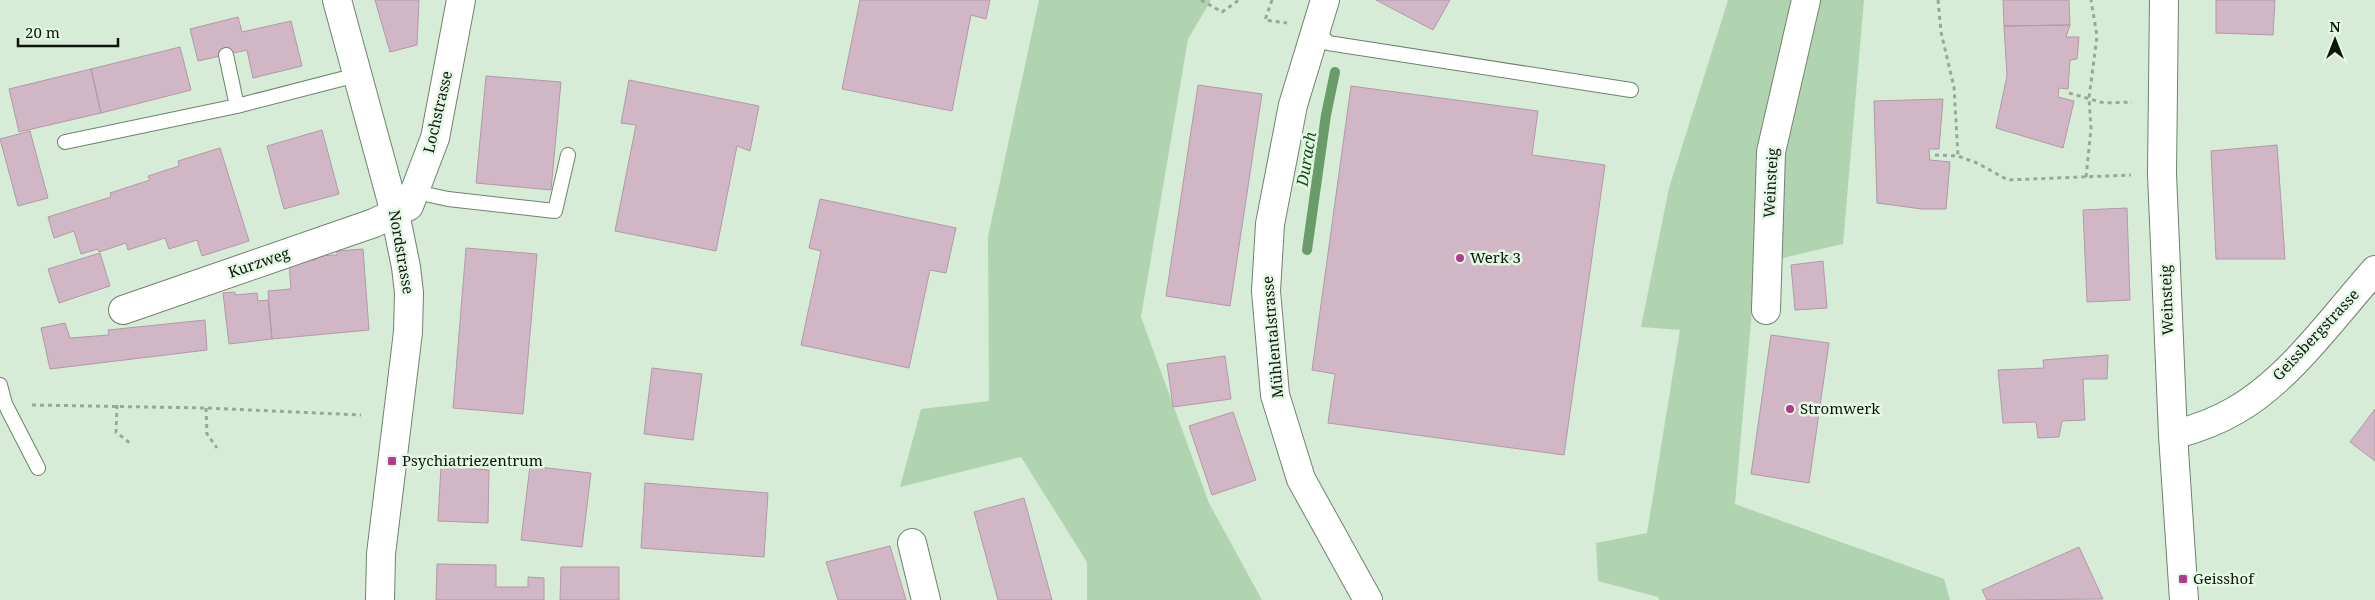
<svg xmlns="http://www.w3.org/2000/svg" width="2375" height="600" font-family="'Noto Serif',serif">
	<rect width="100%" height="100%" fill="#d7ecd6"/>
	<path fill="#b1d4b0" d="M 1039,0 L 1211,0 L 1188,39 L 1141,317 L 1209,503 L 1262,600 L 1087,600 L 1087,562 L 1021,457 L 900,487 L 921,409 L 989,401 L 988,237 Z
		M 1728,0 L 1864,0 L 1843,244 L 1756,264 L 1735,504 L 1944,579 L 1950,600 L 1659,600 L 1658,597 L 1598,581 L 1596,543 L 1647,533 L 1680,330 L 1641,327 L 1669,188 Z"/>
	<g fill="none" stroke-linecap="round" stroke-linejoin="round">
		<path stroke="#699c69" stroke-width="10" d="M 1307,250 L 1326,115 L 1335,72"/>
	</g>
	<path fill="#d1b7c6" stroke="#b299a8" d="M 375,0 L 419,0 L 417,45 L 390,52 Z
		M 860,0 L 990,0 L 986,19 L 971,15 L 952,111 L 842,89 Z
		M 1376,0 L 1450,0 L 1433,30 Z
		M 2003,0 L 2069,0 L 2070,25 L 2004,26 Z
		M 2216,0 L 2275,0 L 2273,35 L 2216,33 Z
		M 238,17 L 242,32 L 291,21 L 302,66 L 253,78 L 247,50 L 198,61 L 190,29 Z
		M 2070,25 L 2066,37 L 2079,37 L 2077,59 L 2070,60 L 2068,89 L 2059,88 L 2058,97 L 2074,101 L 2063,148 L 1996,128 L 2007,76 L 2004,26 Z
		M 180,47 L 191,90 L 101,113 L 91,69 Z
		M 91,69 L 101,113 L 19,132 L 9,89 Z
		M 486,76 L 561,82 L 551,190 L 476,183 Z
		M 629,80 L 759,106 L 750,151 L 737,146 L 716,251 L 615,231 L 636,125 L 621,123 Z
		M 1198,85 L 1262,94 L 1230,306 L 1166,296 Z
		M 1351,86 L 1538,111 L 1532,155 L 1605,165 L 1564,455 L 1328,423 L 1335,374 L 1312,370 Z
		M 1943,99 L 1939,149 L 1929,149 L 1930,160 L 1950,162 L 1946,209 L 1922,209 L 1877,203 L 1874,101 Z
		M 322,130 L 339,194 L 284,209 L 267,146 Z
		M 30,131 L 48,198 L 18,206 L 0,139 Z
		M 2277,145 L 2285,259 L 2216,259 L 2211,151 Z
		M 220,148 L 249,241 L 202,256 L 197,240 L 169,249 L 165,238 L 128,250 L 126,243 L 99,252 L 98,249 L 81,254 L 74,231 L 54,238 L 48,217 L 111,197 L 110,193 L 150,180 L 148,176 L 179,166 L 178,161 Z
		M 820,199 L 956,228 L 946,273 L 930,270 L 909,368 L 801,345 L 821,251 L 809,248 Z
		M 2127,208 L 2130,300 L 2087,302 L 2083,210 Z
		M 466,248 L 537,254 L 523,414 L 453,408 Z
		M 363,249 L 369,330 L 272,339 L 268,291 L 291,289 L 289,262 L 315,260 L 314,256 L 337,255 L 337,251 Z
		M 100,253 L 110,286 L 59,303 L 48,269 Z
		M 1823,261 L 1827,308 L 1795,310 L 1791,265 Z
		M 235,292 L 235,295 L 257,293 L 258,301 L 268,300 L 272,339 L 229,344 L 223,293 Z
		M 205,320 L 207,350 L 50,369 L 41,328 L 65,323 L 70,338 L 109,335 L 108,330 Z
		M 1771,335 L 1829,343 L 1809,483 L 1751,474 Z
		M 2108,355 L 2107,379 L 2083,379 L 2085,420 L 2062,421 L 2059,437 L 2038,438 L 2036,422 L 2003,423 L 1998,370 L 2044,368 L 2043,360 Z
		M 1225,356 L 1231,399 L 1173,407 L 1167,364 Z
		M 652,368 L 702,374 L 693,440 L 644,434 Z
		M 2375,409 L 2375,461 L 2350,442 Z
		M 1233,412 L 1256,480 L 1212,495 L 1189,426 Z
		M 441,466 L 489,470 L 488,523 L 438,521 Z
		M 530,466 L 591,473 L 582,547 L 521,540 Z
		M 645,483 L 768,493 L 764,557 L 641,548 Z
		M 1024,498 L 1052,600 L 998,600 L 974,512 Z
		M 890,546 L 906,600 L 838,600 L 826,562 Z
		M 2079,547 L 2103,599 L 1987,600 L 1982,590 Z
		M 437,564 L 496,565 L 496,587 L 528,587 L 528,577 L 544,578 L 544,600 L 436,600 Z
		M 561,567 L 619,567 L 619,600 L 560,600 Z"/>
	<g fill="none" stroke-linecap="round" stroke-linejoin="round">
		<g stroke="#70826f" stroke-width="16">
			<path id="service" d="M 1316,28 L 1328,43 L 1631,90
				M 226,55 L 237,106
				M 65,142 L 237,106 L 357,75
				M 416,192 L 448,199 L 555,211 L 568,155
				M 0,385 L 5,404 L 38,468"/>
		</g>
		<g stroke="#70826f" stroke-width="30">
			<path id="minor" d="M 2164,0 L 2162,174 L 2173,435 L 2184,600
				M 123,310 L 374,223 L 395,213
				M 1766,310 L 1771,152 L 1806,0
				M 2173,435 C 2196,429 2216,422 2236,410 C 2290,379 2334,316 2375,270
				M 912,543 L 926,600"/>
		</g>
		<g stroke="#70826f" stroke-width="30">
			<path id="tertiary" d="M 337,0 L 395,213 L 406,267 L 409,293 L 408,332 L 381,554 L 380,600
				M 1325,0 L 1293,105 L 1270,224 L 1266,291 L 1275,395 L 1301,479 L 1368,600
				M 395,213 L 409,206 L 435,138 L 461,0"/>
		</g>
		<path stroke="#98a897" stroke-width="3" stroke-dasharray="4 4" stroke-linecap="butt" d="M 1201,0 L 1222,12 L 1239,0
			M 1272,0 L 1265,20 L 1287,23
			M 1938,0 L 1941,32 L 1954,87 L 1958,156
			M 2069,93 L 2104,103 L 2132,102
			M 1935,155 L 1958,156 L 1977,163 L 2008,180 L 2131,175
			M 2086,177 L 2091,129 L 2089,98 L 2097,36 L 2091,0
			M 32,405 L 206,408 L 361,415
			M 117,405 L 116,432 L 131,444
			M 206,408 L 207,434 L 217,448"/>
		<use href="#service" stroke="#fff" stroke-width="14"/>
		<use href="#minor" stroke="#fff" stroke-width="28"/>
		<use href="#tertiary" stroke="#fff" stroke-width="28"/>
	</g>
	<g fill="#b2398e" stroke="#e4f9e4" stroke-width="2">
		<circle cx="1460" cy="258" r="5"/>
		<circle cx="1790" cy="409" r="5"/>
		<rect x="387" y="456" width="10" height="10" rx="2.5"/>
		<rect x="2178" y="574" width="10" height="10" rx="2.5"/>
	</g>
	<g text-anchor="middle" stroke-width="5" stroke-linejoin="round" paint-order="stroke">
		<g font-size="15" fill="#0e150e" stroke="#e4f9e4">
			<text transform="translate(438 112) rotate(-77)" y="5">Lochstrasse</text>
			<text transform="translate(1771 183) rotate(-87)" y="5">Weinsteig</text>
			<text transform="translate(401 252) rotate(80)" y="5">Nordstrasse</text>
			<text transform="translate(259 263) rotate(-19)" y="5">Kurzweg</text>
			<text transform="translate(2167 300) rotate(-92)" y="5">Weinsteig</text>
			<text transform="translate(2316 335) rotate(-47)" y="5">Geissbergstrasse</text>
			<text transform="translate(1273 337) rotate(-95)" y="5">Mühlentalstrasse</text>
		</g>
		<g font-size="15" fill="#0e150e" stroke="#e4f9e4" text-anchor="start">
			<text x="1470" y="263">Werk 3</text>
			<text x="1800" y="414">Stromwerk</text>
			<text x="402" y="466">Psychiatriezentrum</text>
			<text x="2193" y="584">Geisshof</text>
		</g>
		<g font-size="16" font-style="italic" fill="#174d1b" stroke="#e4f9e4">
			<text transform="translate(1306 159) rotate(-81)" y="6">Durach</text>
		</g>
	</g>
	<g transform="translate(2335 40)" stroke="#e4f9e4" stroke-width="4" paint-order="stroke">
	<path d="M0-4L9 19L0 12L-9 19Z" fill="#0e150e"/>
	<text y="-8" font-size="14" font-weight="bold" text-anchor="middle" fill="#0e150e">N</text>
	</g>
	<path d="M18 38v8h100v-8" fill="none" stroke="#0e150e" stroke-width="2.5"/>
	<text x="25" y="38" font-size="15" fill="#0e150e" stroke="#e4f9e4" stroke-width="4" paint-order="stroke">20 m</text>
</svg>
